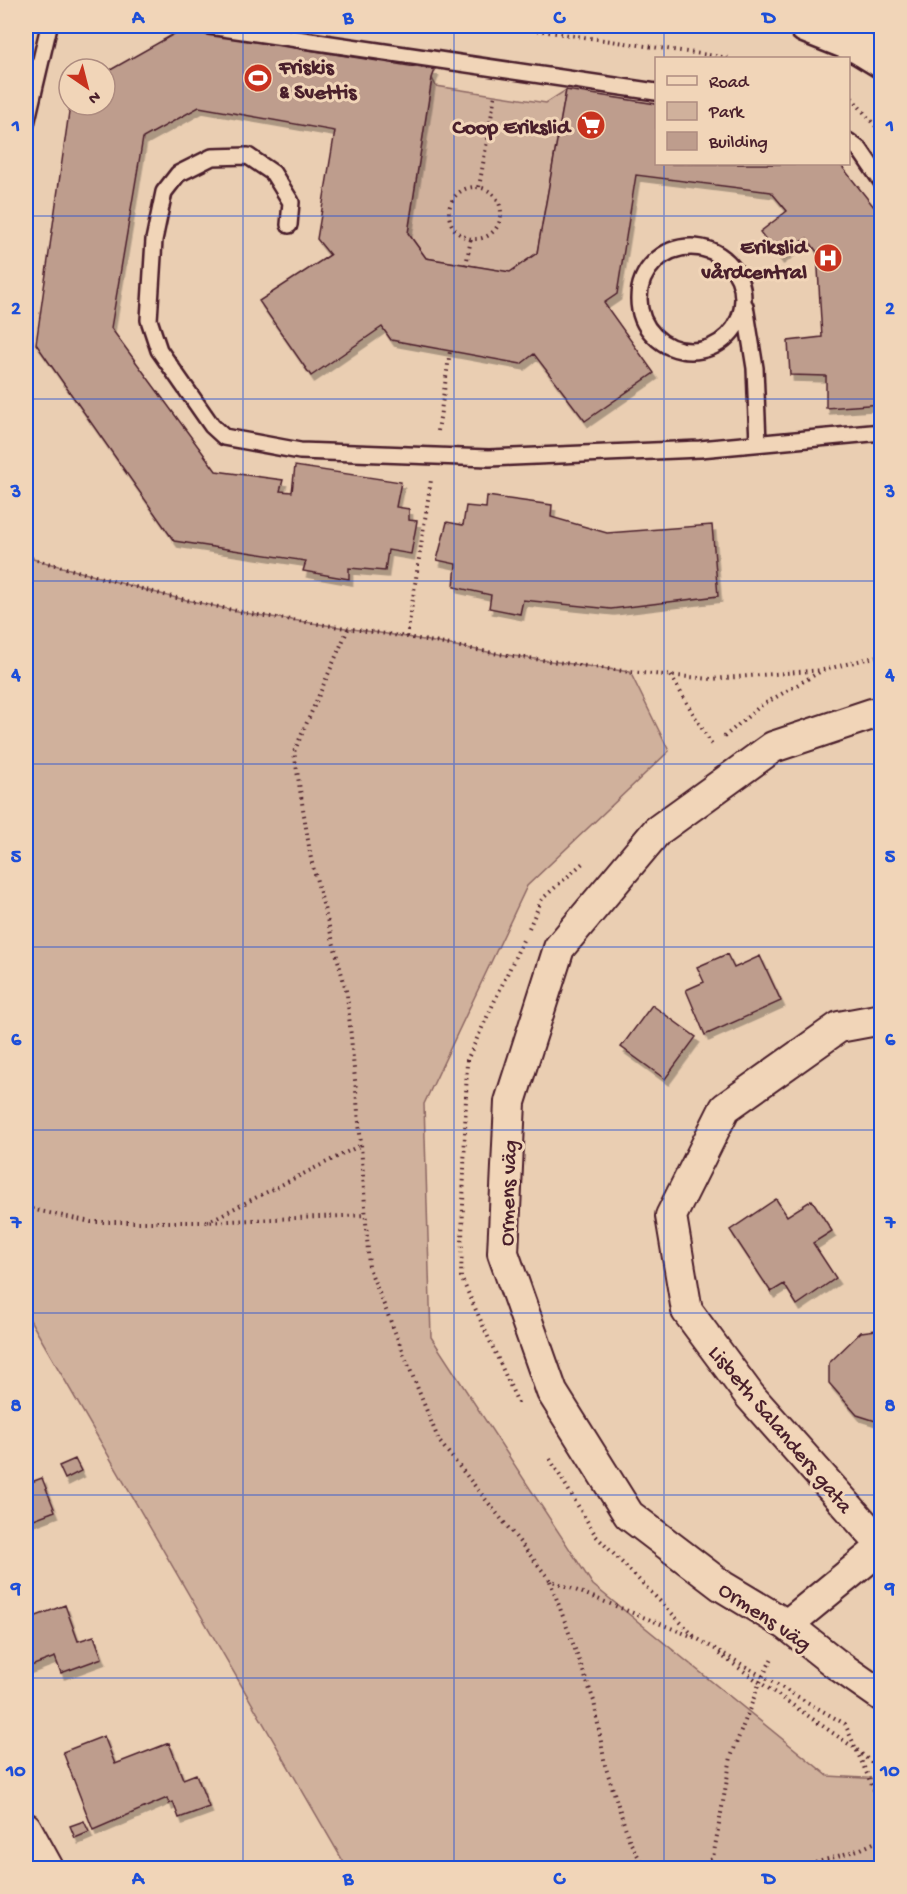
<svg xmlns="http://www.w3.org/2000/svg" width="907" height="1894" font-family="'Gochi Hand',sans-serif">
	<defs>
		<filter id="shadow"><feDropShadow dx="3.5" dy="6" stdDeviation="0" flood-color="#0004"/></filter>
	</defs>
	<rect width="100%" height="100%" fill="#eaceb2"/>
	<filter id="ink" filterUnits="userSpaceOnUse"><feTurbulence type="fractalNoise" baseFrequency=".0167" numOctaves="2"/><feDisplacementMap in="SourceGraphic" scale="12" xChannelSelector="R" yChannelSelector="G"/><feConvolveMatrix kernelMatrix="1 2 1 2 8 2 1 2 1" color-interpolation-filters="sRGB"/></filter>
	<g filter="url(#ink)">
		<path fill="#d0b19c" stroke="#8d6864" stroke-width="1.5" d="M 432,78 L 436,86 L 546,103 L 566,90 L 537,253 L 510,272 L 426,258 L 408,233 Z
			M 26,555 L 33,559 L 168,596 L 251,614 L 407,637 L 499,654 L 630,672 L 669,751 L 527,886 L 424,1104 L 431,1337 L 593,1585 L 828,1776 L 881,1779 L 881,1868 L 347,1868 L 26,1313 Z"/>
		<path fill="#be9d8d" stroke="#4a1f2b" stroke-width="1.5" filter="url(#shadow)" d="M 181,30 L 435,70 L 432,78 L 408,233 L 426,258 L 510,272 L 537,253 L 566,90 L 656,104 L 656,164 L 840,164 L 882,217 L 882,404 L 826,408 L 826,376 L 790,375 L 788,341 L 822,337 L 817,252 L 807,238 L 780,258 L 760,232 L 787,211 L 771,192 L 636,175 L 617,294 L 604,303 L 654,373 L 585,421 L 534,354 L 521,364 L 391,340 L 382,327 L 311,376 L 259,301 L 330,255 L 317,239 L 335,131 L 199,107 L 143,138 L 111,328 L 216,471 L 283,480 L 280,491 L 292,492 L 295,466 L 401,482 L 396,507 L 409,509 L 409,520 L 417,521 L 411,554 L 388,550 L 385,571 L 349,568 L 349,579 L 303,571 L 306,561 L 174,541 L 36,344 L 70,105 L 105,105 L 105,73 Z
			M 487,496 L 552,505 L 551,517 L 607,533 L 712,525 L 718,596 L 611,609 L 523,600 L 520,614 L 489,608 L 491,595 L 454,587 L 456,564 L 437,560 L 447,522 L 463,525 L 466,506 L 486,508 Z
			M 727,954 L 734,968 L 760,956 L 781,1001 L 705,1035 L 686,990 L 704,982 L 697,967 Z
			M 652,1005 L 696,1037 L 665,1079 L 621,1047 Z
			M 776,1199 L 787,1216 L 812,1200 L 832,1231 L 813,1243 L 836,1278 L 797,1305 L 784,1284 L 771,1292 L 730,1230 Z
			M 876,1330 L 882,1336 L 882,1423 L 857,1415 L 829,1383 L 829,1363 L 861,1332 Z
			M 75,1459 L 81,1471 L 65,1479 L 59,1466 Z
			M 42,1478 L 55,1511 L 26,1522 L 26,1484 Z
			M 65,1605 L 78,1641 L 94,1636 L 102,1658 L 61,1673 L 55,1657 L 26,1668 L 26,1620 Z
			M 104,1736 L 115,1764 L 169,1743 L 183,1779 L 196,1774 L 209,1807 L 179,1818 L 173,1802 L 169,1804 L 167,1798 L 93,1830 L 63,1752 Z
			M 84,1821 L 89,1832 L 75,1838 L 70,1826 Z"/>
		<g fill="none" stroke-linecap="round" stroke-linejoin="round">
			<g stroke="#4a1f2b" stroke-width="20">
				<path id="service" d="M 209,26 L 656,92
					M 26,124 L 49,26
					M 848,141 L 860,150 L 882,182
					M 289,225 L 291,202 L 273,173 L 248,156 L 212,157 L 178,174 L 164,192 L 154,240 L 149,320 L 159,350 L 212,426 L 224,437 L 300,451 L 489,458 L 700,449 L 882,432
					M639 299a52 52 0 1 1 104 0a52 52 0 1 1-104 0Z
					M 745,306 L 755,368 L 758,443"/>
			</g>
			<g stroke="#4a1f2b" stroke-width="34">
				<path id="minor" d="M 882,713 L 872,714 L 773,747 L 657,831 L 559,948 L 510,1102 L 503,1253 L 552,1392 L 629,1515 L 722,1586 L 787,1625 L 835,1663 L 882,1696
					M 882,1019 L 839,1027 L 725,1108 L 671,1216 L 687,1311 L 750,1396 L 882,1545
					M 787,1625 L 882,1547
					M 26,1828 L 48,1868"/>
			</g>
			<g stroke="#4a1f2b" stroke-width="38">
				<path id="secondary" d="M 806,26 L 859,47 L 882,61"/>
			</g>
			<path stroke="#4a1f2b" stroke-width="4" stroke-dasharray="1.5 4.5" stroke-linecap="butt" d="M 507,26 L 729,58
				M 848,93 L 875,126
				M 479,187 L 495,95
				M449 213a26 26 0 1 1 52 0a26 26 0 1 1-52 0Z
				M 466,265 L 471,239
				M 438,431 L 450,351
				M 26,555 L 33,559 L 168,596 L 251,614 L 407,637 L 499,654 L 630,672 L 712,679 L 823,670 L 882,655
				M 348,629 L 294,752 L 311,859 L 347,994 L 361,1144 L 369,1268 L 439,1441 L 550,1580 L 696,1638 L 845,1724 L 882,1808
				M 407,637 L 431,480
				M 671,676 L 713,747
				M 724,737 L 759,707 L 823,670
				M 529,928 L 542,899 L 584,862
				M 26,1208 L 91,1222 L 207,1222 L 365,1215
				M 207,1222 L 361,1145
				M 518,1403 L 461,1277 L 467,1060 L 524,938
				M 550,1459 L 596,1536 L 694,1636
				M 550,1581 L 594,1701 L 605,1765 L 630,1842 L 645,1868
				M 719,1654 L 856,1749 L 882,1772
				M 702,1868 L 713,1858 L 731,1757 L 760,1682 L 773,1656
				M 798,1868 L 861,1849 L 882,1839"/>
			<use href="#service" stroke="#f1d5b8" stroke-width="15"/>
			<use href="#minor" stroke="#f1d5b8" stroke-width="30"/>
			<use href="#secondary" stroke="#f1d5b8" stroke-width="33"/>
		</g>
	</g>
	<path fill="none" stroke="#1d4ed8" stroke-width="1.5" stroke-opacity="0.55" d="M 243,26 L 243,1868M 454,26 L 454,1868M 664,26 L 664,58M 664,164 L 664,1868M 26,216 L 882,216M 26,399 L 882,399M 26,581 L 882,581M 26,764 L 882,764M 26,947 L 882,947M 26,1130 L 882,1130M 26,1313 L 882,1313M 26,1495 L 882,1495M 26,1678 L 882,1678"/>
	<defs>
		<g id="stadium-disc" transform="scale(1.5)"><circle r="9.5" fill="#c8321e" stroke="#f1d5b8"/><path d="M0-5a6.5 5 0 1 0 0 10a6.5 5 0 1 0 0-10ZM-3.5-1.8h7v3.6h-7Z" fill="#fff"/></g>
		<g id="supermarket-disc" transform="scale(1.5)"><circle r="9.5" fill="#c8321e" stroke="#f1d5b8"/><path d="M-6-5.5h2.5l.6 2H6L4.5 2H-2.5L-4.4-4H-6ZM-1.5 3.2a1.3 1.3 0 1 0 .1 0ZM3 3.2a1.3 1.3 0 1 0 .1 0Z" fill="#fff"/></g>
		<g id="hospital-disc" transform="scale(1.5)"><circle r="9.5" fill="#c8321e" stroke="#f1d5b8"/><path d="M-5-5h3v3.5h4V-5h3V5h-3V1.5h-4V5h-3Z" fill="#fff"/></g>
	</defs>
	<g fill-rule="evenodd">
		<use href="#stadium-disc" x="258" y="78"/>
		<use href="#supermarket-disc" x="591" y="125"/>
		<use href="#hospital-disc" x="828" y="258"/>
	</g>
	<g text-anchor="middle" stroke-width="6" stroke-linejoin="round" paint-order="stroke">
		<g font-size="22" font-weight="bold" fill="#4a1f2b" stroke="#f1d5b8" text-anchor="end">
			<text x="279" y="73" text-anchor="start">Friskis<tspan x="279" dy="25">&amp; Svettis</tspan></text>
			<text x="570" y="133">Coop Erikslid</text>
			<text x="807" y="253">Erikslid<tspan x="807" dy="25">vårdcentral</tspan></text>
		</g>
		<g font-size="22" fill="#4a1f2b" stroke="#f1d5b8">
			<text transform="translate(506 1193) rotate(-88)" y="8">Ormens väg</text>
			<text transform="translate(782 1428) rotate(50)" y="8">Lisbeth Salanders gata</text>
			<text transform="translate(766 1615) rotate(34)" y="8">Ormens väg</text>
		</g>
	</g>
	<rect width="907" height="1894" fill="none" stroke="#f1d5b8" stroke-width="66"/>
	<rect x="655" y="57" width="195" height="108" fill="#f1d5b8" stroke="#ae8c80" stroke-width="1.5"/>
	<rect x="667" y="76" width="30" height="9" fill="#f1d5b8" stroke="#ae8c80" stroke-width="1.5"/>
	<text x="709" y="87" font-size="18" fill="#4a1f2b">Road</text>
	<rect x="667" y="102" width="30" height="18" fill="#d0b19c" stroke="#ae8c80" stroke-width="1.5"/>
	<text x="709" y="117" font-size="18" fill="#4a1f2b">Park</text>
	<rect x="667" y="132" width="30" height="18" fill="#be9d8d" stroke="#ae8c80" stroke-width="1.5"/>
	<text x="709" y="147" font-size="18" fill="#4a1f2b">Building</text>
	<g transform="translate(87 87) rotate(145)"><circle r="28" fill="#f1d5b8" stroke="#ae8c80" stroke-width="1.5"/>
	<path d="M0-4.5L10 22L0 15L-10 22Z" fill="#c8321e"/>
	<text y="-9" font-size="16" font-weight="bold" text-anchor="middle" fill="#4a1f2b">N</text>
	</g>
	<rect x="33" y="33" width="841" height="1828" fill="none" stroke="#1d4ed8" stroke-width="2"/>
	<g font-size="20" text-anchor="middle" font-weight="bold" fill="#1d4ed8">
		<text x="138" y="23">A</text>
		<text x="348" y="23">B</text>
		<text x="559" y="23">C</text>
		<text x="769" y="23">D</text>
		<text x="16" y="131">1</text>
		<text x="890" y="131">1</text>
		<text x="16" y="314">2</text>
		<text x="890" y="314">2</text>
		<text x="16" y="497">3</text>
		<text x="890" y="497">3</text>
		<text x="16" y="680">4</text>
		<text x="890" y="680">4</text>
		<text x="16" y="862">5</text>
		<text x="890" y="862">5</text>
		<text x="16" y="1045">6</text>
		<text x="890" y="1045">6</text>
		<text x="16" y="1228">7</text>
		<text x="890" y="1228">7</text>
		<text x="16" y="1411">8</text>
		<text x="890" y="1411">8</text>
		<text x="16" y="1594">9</text>
		<text x="890" y="1594">9</text>
		<text x="16" y="1776">10</text>
		<text x="890" y="1776">10</text>
		<text x="138" y="1884">A</text>
		<text x="348" y="1884">B</text>
		<text x="559" y="1884">C</text>
		<text x="769" y="1884">D</text>
	</g>
</svg>
